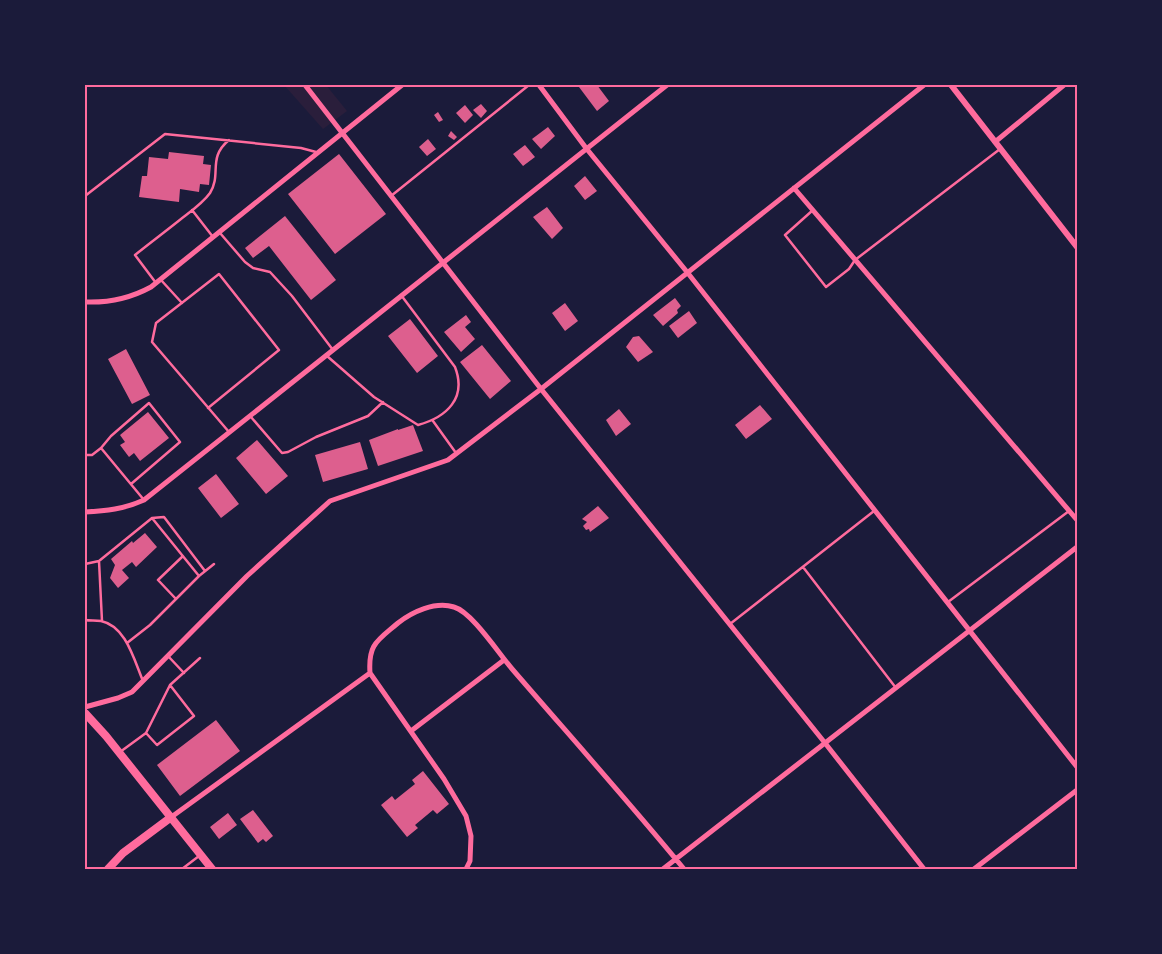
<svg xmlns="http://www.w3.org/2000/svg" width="1162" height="954" font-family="Inter,sans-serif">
	<rect width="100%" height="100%" fill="#1b1b3a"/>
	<path fill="#2a1e3b" d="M 284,85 L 326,85 L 347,111 L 323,129 Z"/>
	<path fill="#dd5f8e" d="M 582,85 L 597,85 L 609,101 L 597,111 L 579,87 Z
		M 481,104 L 487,111 L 481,118 L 473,110 Z
		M 465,105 L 473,115 L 465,123 L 456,113 Z
		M 438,112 L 443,120 L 439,122 L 434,115 Z
		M 548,127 L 555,136 L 541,149 L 532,139 Z
		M 451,131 L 457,137 L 454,140 L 448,136 Z
		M 428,139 L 436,149 L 427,156 L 419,147 Z
		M 525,145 L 535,157 L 523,166 L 513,154 Z
		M 169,152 L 204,156 L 203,164 L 211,165 L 209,185 L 200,184 L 199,192 L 180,189 L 179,202 L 139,197 L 142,176 L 147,176 L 149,157 L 168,159 Z
		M 339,154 L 386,214 L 335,254 L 288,194 Z
		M 585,176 L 597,191 L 585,200 L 574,186 Z
		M 547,207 L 563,228 L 552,239 L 533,217 Z
		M 285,216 L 336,280 L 311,300 L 269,246 L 253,258 L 245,248 Z
		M 675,298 L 681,306 L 677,310 L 678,313 L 663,326 L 653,315 Z
		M 565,303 L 578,321 L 565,331 L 552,313 Z
		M 689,311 L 697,323 L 678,338 L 669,326 Z
		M 466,315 L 471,322 L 465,327 L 475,339 L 461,352 L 444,332 Z
		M 410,319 L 438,356 L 417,373 L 388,336 Z
		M 639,336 L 653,352 L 638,362 L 626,347 L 633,337 Z
		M 482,345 L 511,381 L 490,399 L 460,362 Z
		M 126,349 L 150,395 L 132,404 L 108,359 Z
		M 760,405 L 772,419 L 746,439 L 735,425 Z
		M 619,409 L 631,424 L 616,436 L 606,420 Z
		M 148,412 L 169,438 L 140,461 L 134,453 L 129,457 L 120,445 L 125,442 L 120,435 Z
		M 413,425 L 423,451 L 378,466 L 369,440 L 398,429 L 398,430 Z
		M 257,440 L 288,476 L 266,494 L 236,458 Z
		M 360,442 L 368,469 L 323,482 L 315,455 Z
		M 216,474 L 239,504 L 221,518 L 198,488 Z
		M 598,506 L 609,518 L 590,532 L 589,529 L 586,530 L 583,526 L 587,522 L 582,519 Z
		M 145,533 L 157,547 L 136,567 L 132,562 L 122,570 L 129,578 L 118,588 L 110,578 L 115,565 L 111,559 L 132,541 L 133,543 Z
		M 216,720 L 240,751 L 180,796 L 157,765 Z
		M 423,771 L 449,804 L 437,814 L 433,810 L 415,825 L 418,828 L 407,837 L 381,805 L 392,796 L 395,800 L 415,784 L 412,780 Z
		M 253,810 L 273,836 L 266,842 L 263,839 L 258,843 L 240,819 Z
		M 228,813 L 237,825 L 219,839 L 210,827 Z"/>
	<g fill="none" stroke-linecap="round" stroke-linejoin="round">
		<path stroke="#ff6b9d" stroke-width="2.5" d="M 85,196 L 165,134 L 301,148 L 316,152
			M 391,196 L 529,85
			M 192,210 L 213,237
			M 813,210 L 785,235 L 826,287 L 849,269 L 855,260 L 1000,149
			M 220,233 L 245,262 L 253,268 L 270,272 L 292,296 L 333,350
			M 161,280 L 182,303
			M 156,283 L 135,255 C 150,243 166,231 181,219 C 190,212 203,203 210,193 C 222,174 207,158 229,140
			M 327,356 L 374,397 L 418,425 C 447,417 467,398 455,367 L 401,295
			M 208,408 L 279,350 L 219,274 L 156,323 L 152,342 L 229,432
			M 251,417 L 282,453 L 288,452 L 316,437 L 368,416 L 383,402
			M 433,421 L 456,453
			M 101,448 L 111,436 L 149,403 L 180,442 L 131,484
			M 85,455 L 92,455 L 101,448 L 144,500
			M 152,518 L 164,517 L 205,571
			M 99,561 L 102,621
			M 85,564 L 99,561 L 152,518 L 199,576 L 214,564
			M 803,567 L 896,688
			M 176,599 L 158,580 L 183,556
			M 948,602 L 1069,511
			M 85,620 C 90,621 96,620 101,621 C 126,626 134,660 143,681
			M 730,624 L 874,511
			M 127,643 L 150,625 L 199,576
			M 168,656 L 184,673
			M 146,733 L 157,745 L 194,716 L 170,685
			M 120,752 L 146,733 L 170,685 L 200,658
			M 182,869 L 199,856"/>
		<path stroke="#ff6b9d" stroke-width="5" d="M 305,85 L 541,389 L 825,743 L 924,869
			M 539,85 L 586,148 L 687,272 L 1077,767
			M 995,142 L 1064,85
			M 794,188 L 1077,520
			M 85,302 C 109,303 129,299 151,287 L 402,85
			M 85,512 C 106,511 124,509 144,500 L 667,85
			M 370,673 L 444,779 L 466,816 L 471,836 L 470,861 L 466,869
			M 85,707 L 118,698 L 132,692 L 247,576 L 330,501 L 448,460 L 541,389 L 924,85
			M 411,731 L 504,660
			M 170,818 L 370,673 C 368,644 377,641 398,623 C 412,612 435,601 454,607 C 472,612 499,654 513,670 C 570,736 628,801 684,869
			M 663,869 L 1077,547
			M 974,869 L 1077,790"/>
		<path stroke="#ff6b9d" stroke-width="6" d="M 951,85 L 1077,247"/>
		<path stroke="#ff6b9d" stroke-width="8" d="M 85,713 L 106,736 L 212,869
			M 108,869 L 123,853 L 170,818"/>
	</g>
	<rect width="1162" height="954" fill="none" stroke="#1b1b3a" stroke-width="172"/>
	<rect x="86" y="86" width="990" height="782" fill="none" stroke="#ff6b9d" stroke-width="2"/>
</svg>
